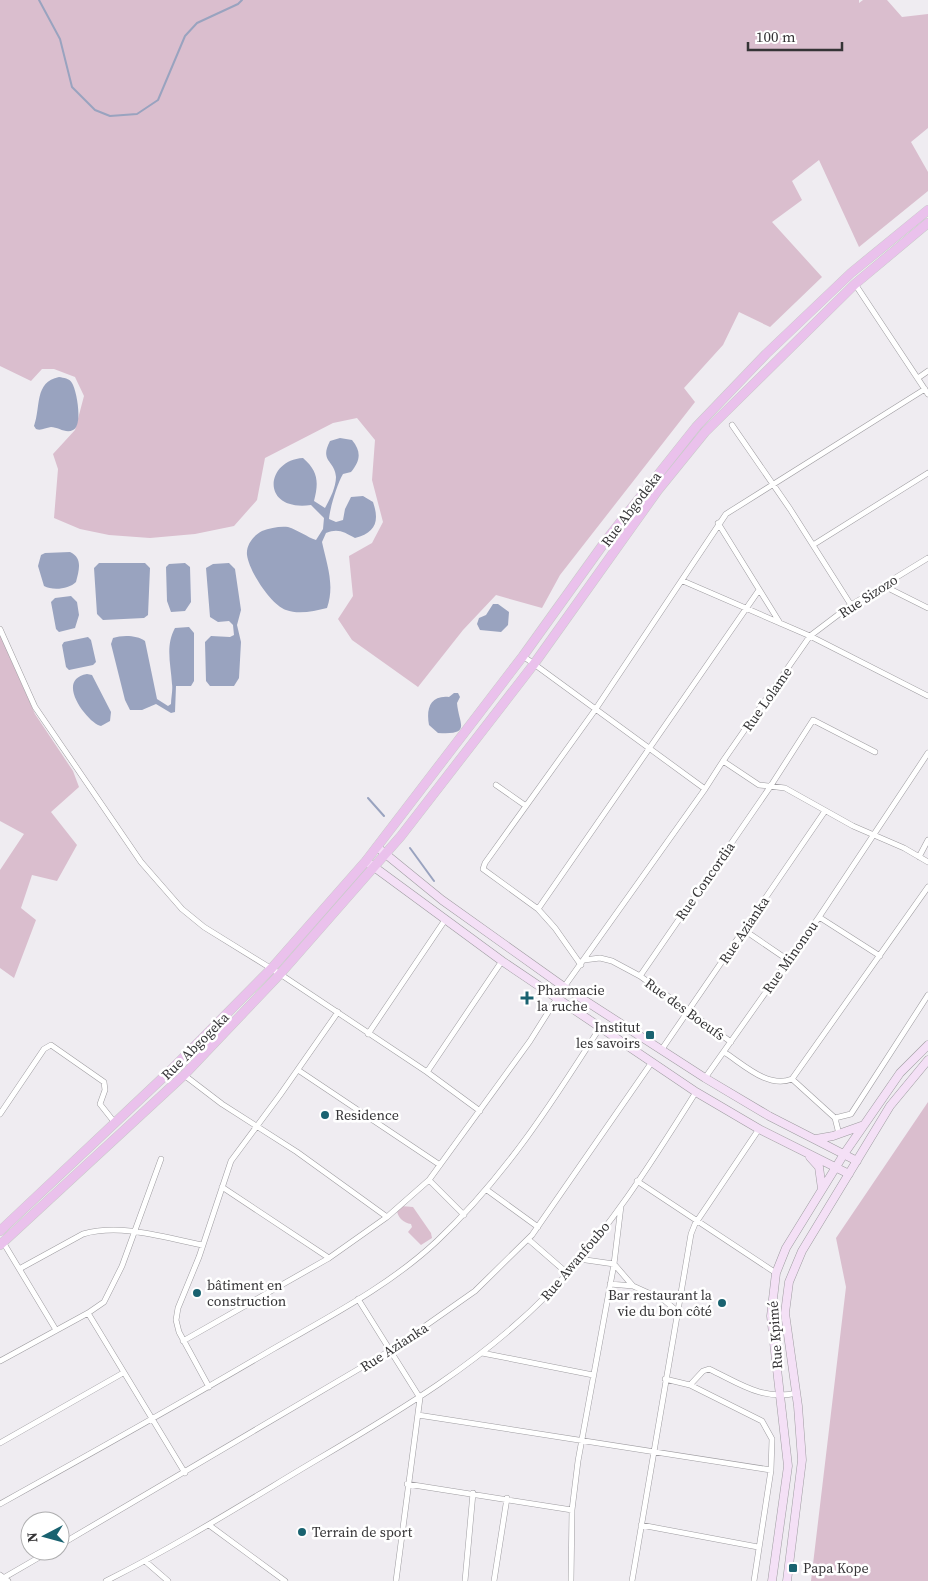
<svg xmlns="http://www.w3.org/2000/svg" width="928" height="1581" font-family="'Source Serif 4',serif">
	<rect width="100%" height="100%" fill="#efecf1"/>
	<path fill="#dabece" d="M 0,0 L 859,0 L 859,3 L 863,0 L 887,0 L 902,17 L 928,14 L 928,128 L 911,142 L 928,172 L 928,191 L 859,247 L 819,160 L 792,181 L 802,200 L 772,222 L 822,277 L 770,327 L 739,312 L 723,345 L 684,388 L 695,402 L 560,575 L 542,608 L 496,595 L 463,630 L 418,687 L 352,640 L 338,619 L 353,596 L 349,556 L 372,543 L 383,522 L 372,480 L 375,440 L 357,418 L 333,423 L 265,458 L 257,500 L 234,526 L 195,534 L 150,538 L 109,535 L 80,529 L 54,518 L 58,469 L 53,454 L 75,430 L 84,396 L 75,377 L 54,369 L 42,369 L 31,381 L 0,366 Z
		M 0,635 L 35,714 L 73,771 L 79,787 L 51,812 L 77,845 L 57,881 L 32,875 L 21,908 L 36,920 L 14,978 L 0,968 L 0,870 L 24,834 L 0,821 Z
		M 928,1102 L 928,1581 L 811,1581 L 846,1287 L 836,1238 Z
		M 401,1206 L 413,1207 L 431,1233 L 432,1238 L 421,1245 L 408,1232 L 412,1227 L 411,1224 C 404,1223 398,1218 397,1211 Z"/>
	<path fill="#99a3bf" d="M 59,377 C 64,378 69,378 72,383 C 77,391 83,426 73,430 C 66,434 58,427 51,427 C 45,428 41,431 36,429 L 34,426 C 41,407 34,382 59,377 Z
		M 340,438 L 352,440 C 362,452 360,461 351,472 L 343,474 C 337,484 330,508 329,519 L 336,522 L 343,520 L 345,509 L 351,497 L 363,496 L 373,502 C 380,522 375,533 355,538 C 344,532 338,528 326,533 L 322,542 C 327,565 335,585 327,608 C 314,611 299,615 286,610 C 271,605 249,571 247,555 C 246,545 253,536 262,531 C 270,528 280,526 288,527 C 298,530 307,537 316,540 L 323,529 L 324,518 L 311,505 C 260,512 265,460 303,458 C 318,471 319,482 314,501 L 325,508 C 330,499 336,487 336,477 C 335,460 319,462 330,441 Z
		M 70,552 C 83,558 79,570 76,582 C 69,589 53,591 44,586 L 38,566 L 41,555 L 45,553 Z
		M 99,563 L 145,563 L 150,568 L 148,615 L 144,618 L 103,620 L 97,614 L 94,568 Z
		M 185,563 L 190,567 L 191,602 L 185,611 L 171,612 L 167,601 L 166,567 L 169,564 Z
		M 229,563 L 235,569 L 241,610 L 237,625 L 241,642 L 239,678 L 234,686 L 210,686 L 206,681 L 205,642 L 211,636 L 230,637 L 234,635 L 233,625 L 229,621 L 218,622 L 210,617 L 206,568 L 213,564 Z
		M 71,596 L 77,602 L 79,615 L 75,628 L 59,632 L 56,629 L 51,602 L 55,598 Z
		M 493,604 L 498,604 L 509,612 L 508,625 L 501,632 L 480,630 L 477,624 L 479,618 L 486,615 Z
		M 189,627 L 194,633 L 194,681 L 191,686 L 176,686 L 175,712 L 171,713 L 156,704 L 142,710 L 130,710 L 125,700 L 111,644 L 113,638 C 122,635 137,635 145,641 L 157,699 L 168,706 L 171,704 C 171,698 173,690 172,684 C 171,665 165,646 175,628 Z
		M 88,637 L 91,640 L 96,662 L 93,665 L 69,670 L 66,667 L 62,645 L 64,642 Z
		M 87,674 L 92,675 L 111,712 L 110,721 L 101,726 C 90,725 53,680 87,674 Z
		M 454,693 L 458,693 L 460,697 L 457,703 C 459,725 472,735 438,733 L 429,725 C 426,709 430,695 449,697 Z"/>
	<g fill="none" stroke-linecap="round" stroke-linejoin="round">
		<path stroke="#99a3bf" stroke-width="2" d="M 39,0 L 60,39 L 72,87 L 95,110 L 110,116 L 137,114 L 158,100 L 185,36 L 197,23 L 238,4 L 242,0
			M 368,798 L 384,816
			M 410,848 L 434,881"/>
		<g stroke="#9e9ca0" stroke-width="6">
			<path id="street" d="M 855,284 L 928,394
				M 918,378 L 928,371
				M 732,425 L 790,509 L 851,605
				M 718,523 L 780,623
				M 813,545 L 928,473
				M 683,581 L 810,636 L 928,696
				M 884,586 L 928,608
				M 0,629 L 35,707 L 141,862 L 182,909 L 204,927 L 280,974 L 427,1072 L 480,1111
				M 523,656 L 705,789 L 723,761 L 759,785 L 785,788 L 853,826 L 904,848 L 928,862
				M 723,761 L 810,636 L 851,605 L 928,558
				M 496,785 L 526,806
				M 919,857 L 928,840
				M 538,909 L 759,590
				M 819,917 L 880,956
				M 744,930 L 788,960
				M 584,960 L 600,958 L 612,961 L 640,976 L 731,1042
				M 581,965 L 555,928 L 538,909 L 483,869 L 485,863 L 595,710 L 726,514 L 925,389
				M 640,976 L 770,787 L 813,720 L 875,752
				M 368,1034 L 445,920
				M 662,1049 L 825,811
				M 724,1052 C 743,1064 768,1089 792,1079 L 928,887
				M 298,1070 L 440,1165
				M 427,1072 L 502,961
				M 184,1075 L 222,1104 L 297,1152 L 387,1217
				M 705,1078 L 819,917 L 928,753
				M 792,1079 L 835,1118 L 851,1114 L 928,995
				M 0,1114 L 44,1049 L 51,1045 L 104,1082 L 105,1090 L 100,1104 L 115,1123
				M 835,1118 L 839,1134
				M 429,1180 L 464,1215
				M 637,1181 L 776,1273
				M 222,1187 L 329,1258
				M 487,1190 L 538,1227
				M 528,1239 L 567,1273
				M 3,1242 L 56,1330
				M 579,1259 L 614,1264 L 633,1286 L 664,1300 L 678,1312
				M 21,1268 L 83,1234 C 122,1223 165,1238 203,1245
				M 610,1284 L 633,1286
				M 358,1299 L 420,1398 L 396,1581
				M 664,1300 L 681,1293
				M 88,1313 L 185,1473
				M 183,1341 L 329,1258 L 387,1217 L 429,1180 L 530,1041 L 564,987 L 705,789
				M 482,1353 L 593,1375
				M 0,1361 L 88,1313 L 104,1302 L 122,1266 L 161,1159
				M 665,1379 L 690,1385 L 762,1421 L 772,1439 L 771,1470 L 754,1581
				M 690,1385 L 703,1371 L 709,1369 C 739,1383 762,1401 797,1393
				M 209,1387 L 179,1332 L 176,1320 L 178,1308 L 199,1257 L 231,1161 L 280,1095 L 338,1012
				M 418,1415 L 771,1470
				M 0,1443 L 123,1373
				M 407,1484 L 572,1510
				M 0,1504 C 92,1453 183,1402 273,1349 C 330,1316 389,1286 437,1241 C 504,1178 552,1103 601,1026
				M 209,1525 L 285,1581
				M 641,1525 L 758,1547
				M 60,1545 L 391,1350 L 475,1291 L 532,1235 L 652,1062
				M 145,1561 L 168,1581
				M 0,1575 L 8,1581
				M 0,1580 L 50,1551
				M 106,1581 C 174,1547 238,1507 303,1468 C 389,1417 478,1366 548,1294 C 606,1235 652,1162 696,1092
				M 465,1581 L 473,1493
				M 494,1581 L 507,1498
				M 571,1581 L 572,1510 L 578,1461 L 614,1264 L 621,1206
				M 632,1581 L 691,1234 L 695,1224 L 759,1129"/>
		</g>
		<g stroke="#9e9ca0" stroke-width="9">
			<path id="secondary" d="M 377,847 L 442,900 L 564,987 L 705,1078 L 769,1116 L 857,1161
				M 366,861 L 502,961 L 696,1092 L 759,1129 L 849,1174
				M 816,1139 L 833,1136 L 864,1125
				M 810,1157 L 819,1167 L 822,1189
				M 772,1581 L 788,1466 L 771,1316 L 776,1273 L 786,1248 L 844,1154 L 900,1073 L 928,1045
				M 787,1581 L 802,1460 L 798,1406 L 785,1313 L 789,1282 L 802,1251 L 890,1106 L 928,1060"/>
		</g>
		<g stroke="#cacacb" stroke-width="10">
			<path id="primary" d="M 0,1231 L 171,1070 L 271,969 L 366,861 L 523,656 L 607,539 L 696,427 L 766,354 L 851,273 L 928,210
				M 0,1245 L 184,1075 L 280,974 L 401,836 L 534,664 L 658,490 L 705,432 L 855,284 L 928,223"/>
		</g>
		<use href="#street" stroke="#fff" stroke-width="5"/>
		<use href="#secondary" stroke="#f4e0f6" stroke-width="8"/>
		<use href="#primary" stroke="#eac1ec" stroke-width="9"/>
	</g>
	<g fill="#196270" stroke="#fff" stroke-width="2">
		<path d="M524.5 990.5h5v5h5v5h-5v5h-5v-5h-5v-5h5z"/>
		<rect x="645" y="1030" width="10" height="10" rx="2.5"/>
		<circle cx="325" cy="1115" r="5"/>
		<circle cx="197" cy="1293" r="5"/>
		<circle cx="722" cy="1303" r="5"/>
		<circle cx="302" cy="1532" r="5"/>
		<rect x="788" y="1563" width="10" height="10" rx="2.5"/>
	</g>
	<g text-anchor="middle" stroke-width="5" stroke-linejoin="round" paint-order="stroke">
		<g font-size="14" fill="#353436" stroke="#fff">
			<text transform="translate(631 509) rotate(-53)" y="5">Rue Abgodeka</text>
			<text transform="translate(868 596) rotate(-33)" y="5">Rue Sizozo</text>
			<text transform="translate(767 699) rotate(-55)" y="5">Rue Lolame</text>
			<text transform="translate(705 881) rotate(-55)" y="5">Rue Concordia</text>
			<text transform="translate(744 930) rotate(-56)" y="5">Rue Azianka</text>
			<text transform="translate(790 957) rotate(-55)" y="5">Rue Minonou</text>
			<text transform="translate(685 1009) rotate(36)" y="5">Rue des Boeufs</text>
			<text transform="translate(195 1046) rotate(-45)" y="5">Rue Abgogeka</text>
			<text transform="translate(575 1261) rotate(-50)" y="5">Rue Awanfoubo</text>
			<text transform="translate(775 1335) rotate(-94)" y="5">Rue Kpimé</text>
			<text transform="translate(394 1347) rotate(-33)" y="5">Rue Azianka</text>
		</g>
		<g font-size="14" fill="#353436" stroke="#fff" text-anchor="start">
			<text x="537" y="995">Pharmacie<tspan x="537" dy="16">la ruche</tspan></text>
			<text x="640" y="1032" text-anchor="end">Institut<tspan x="640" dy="16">les savoirs</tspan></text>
			<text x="335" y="1120">Residence</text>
			<text x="207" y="1290">bâtiment en<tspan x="207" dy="16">construction</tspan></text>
			<text x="712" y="1300" text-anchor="end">Bar restaurant la<tspan x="712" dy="16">vie du bon côté</tspan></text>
			<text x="312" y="1537">Terrain de sport</text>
			<text x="803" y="1573">Papa Kope</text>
		</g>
	</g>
	<g transform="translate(45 1536) rotate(264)"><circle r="24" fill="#ffffff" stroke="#aeaeaf"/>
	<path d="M0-4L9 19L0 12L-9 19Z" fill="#196270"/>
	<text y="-8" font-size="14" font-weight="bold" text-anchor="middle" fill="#353436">N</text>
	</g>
	<path d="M748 42v8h94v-8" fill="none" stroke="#353436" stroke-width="2.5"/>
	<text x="756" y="42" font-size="15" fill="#353436" stroke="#ffffff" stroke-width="4" paint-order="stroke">100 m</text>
</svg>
